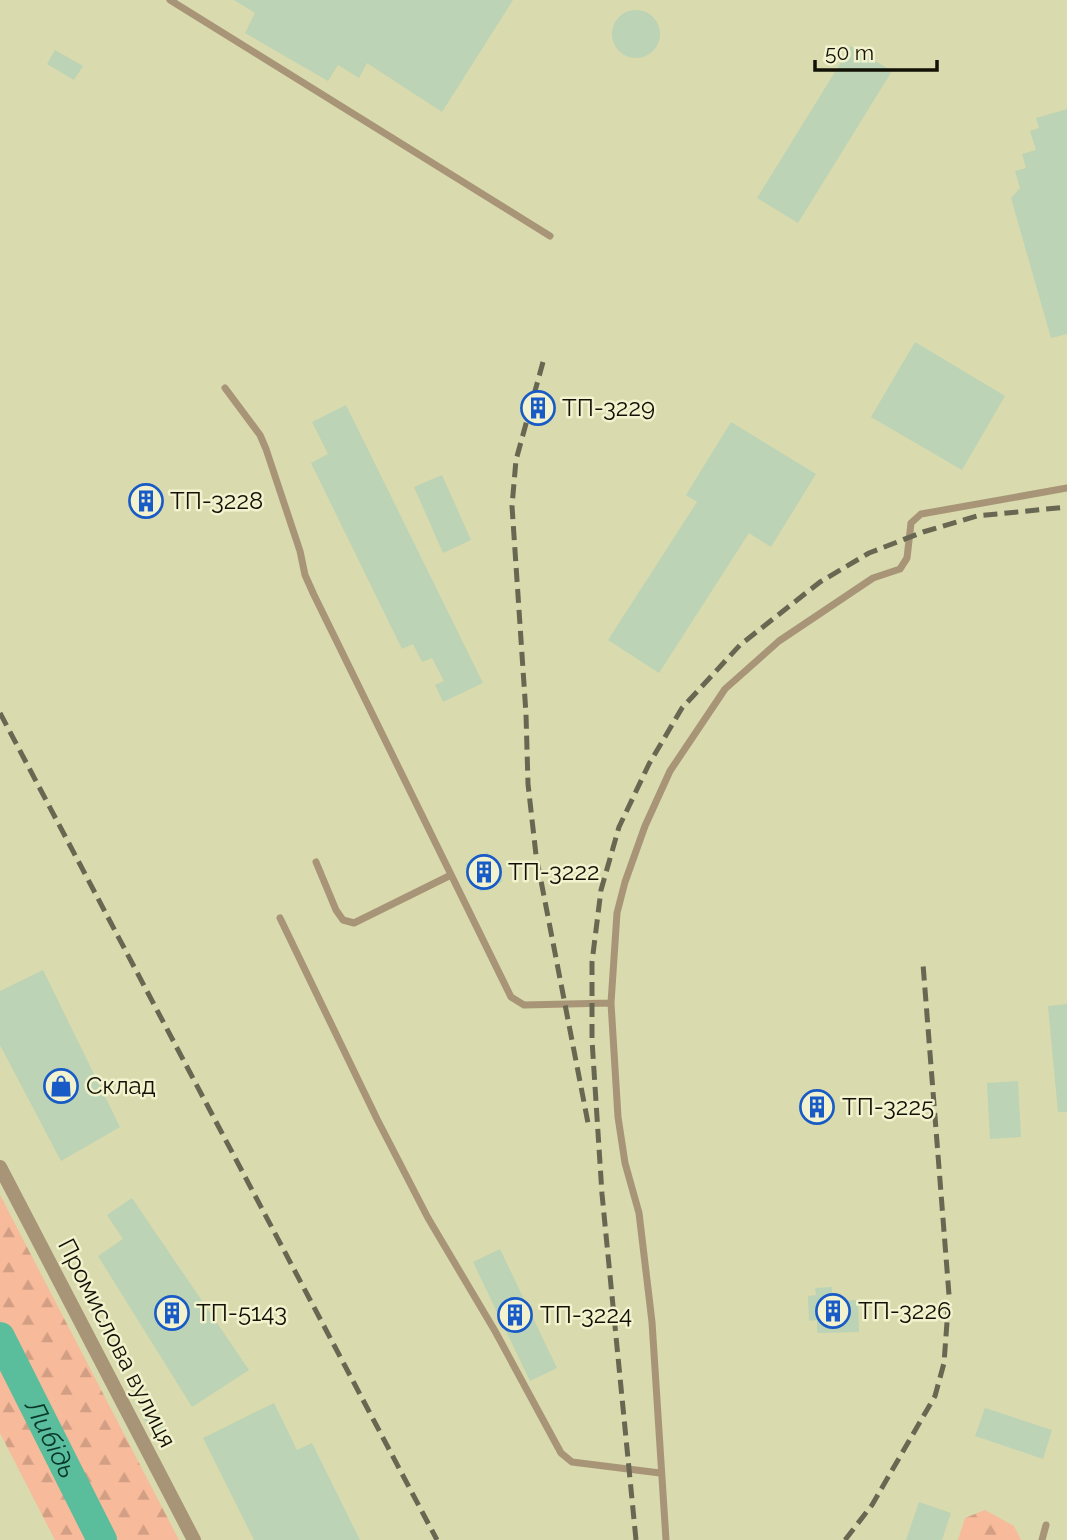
<svg xmlns="http://www.w3.org/2000/svg" width="1067" height="1540" font-family="Raleway,sans-serif">
	<defs>
		<pattern id="forest-firs" width="22" height="20" patternUnits="userSpaceOnUse" patternTransform="scale(1.75)"><rect width="22" height="20" fill="#f7ba9b"/><path d="M5 1l3.5 6h-7zM16 11l3.5 6h-7z" fill="#d39f84"/></pattern>
	</defs>
	<rect width="100%" height="100%" fill="#e4e5c1"/>
	<path fill="#d9daae" d="M 0,0 L 1067,0 L 1067,1540 L 0,1540 Z"/>
	<path fill="url(#forest-firs)" d="M 0,1195 L 179,1540 L 55,1540 L 0,1433 Z
		M 985,1510 L 1014,1526 L 1021,1540 L 958,1540 L 965,1518 Z"/>
	<g fill="none" stroke-linecap="round" stroke-linejoin="round">
		<path stroke="#5abe9d" stroke-width="30" id="s1" d="M 0,1337 L 102,1540"/>
	</g>
	<path fill="#bcd3b5" d="M 234,0 L 513,0 L 442,112 L 367,63 L 359,78 L 338,65 L 328,81 L 245,33 L 255,13 Z
		M612 34a24 24 0 1 1 48 0a24 24 0 1 1-48 0Z
		M 851,46 L 892,71 L 798,223 L 757,198 Z
		M 55,50 L 83,66 L 74,80 L 47,64 Z
		M 1067,109 L 1067,334 L 1051,338 L 1011,198 L 1020,188 L 1015,171 L 1026,168 L 1022,154 L 1036,150 L 1030,131 L 1039,128 L 1036,118 Z
		M 915,342 L 1005,396 L 962,470 L 871,417 Z
		M 346,405 L 483,683 L 443,702 L 435,685 L 444,681 L 432,658 L 422,662 L 413,644 L 402,649 L 311,463 L 328,454 L 312,422 Z
		M 731,422 L 816,474 L 771,547 L 749,533 L 659,673 L 608,640 L 697,502 L 686,495 Z
		M 442,475 L 471,540 L 443,553 L 414,487 Z
		M 487,852 L 503,881 L 481,892 L 465,864 Z
		M 43,970 L 120,1127 L 61,1161 L 0,1045 L 0,991 Z
		M 1067,1004 L 1067,1112 L 1058,1112 L 1048,1006 Z
		M 1018,1081 L 1021,1137 L 990,1139 L 987,1083 Z
		M 824,1092 L 826,1122 L 810,1123 L 808,1093 Z
		M 132,1198 L 249,1370 L 192,1407 L 98,1256 L 123,1239 L 107,1215 Z
		M 500,1249 L 557,1368 L 530,1381 L 473,1262 Z
		M 832,1287 L 832,1301 L 858,1300 L 859,1332 L 817,1333 L 817,1320 L 809,1321 L 808,1296 L 816,1295 L 815,1288 Z
		M 274,1403 L 297,1450 L 312,1443 L 360,1540 L 254,1540 L 203,1438 Z
		M 151,1406 L 165,1431 L 154,1437 L 140,1412 Z
		M 985,1408 L 1052,1430 L 1043,1459 L 975,1436 Z
		M 919,1502 L 951,1513 L 942,1540 L 906,1540 Z"/>
	<g fill="none" stroke-linecap="round" stroke-linejoin="round">
		<path stroke="#a89577" stroke-width="7" d="M 170,0 L 550,236
			M 225,388 L 260,435 L 266,449 L 300,551 L 305,575 L 314,595 L 511,997 L 524,1005 L 611,1003
			M 316,862 L 336,910 L 343,920 L 354,923 L 451,875
			M 280,918 L 377,1119 L 428,1218 L 495,1331 L 561,1453 L 572,1462 L 660,1473
			M 666,1540 L 652,1322 L 639,1213 L 625,1163 L 618,1117 L 611,1003 L 617,913 L 625,882 L 645,826 L 670,771 L 725,689 L 779,641 L 873,578 L 900,569 L 907,558 L 911,523 L 921,514 L 1067,488
			M 1042,1540 L 1046,1525"/>
		<path stroke="#a89577" stroke-width="14" d="M 0,1167 L 194,1540"/>
		<path stroke="#686852" stroke-width="5" stroke-dasharray="14 7" stroke-linecap="butt" d="M 543,362 L 516,460 L 512,506 L 526,714 L 528,784 L 536,855 L 589,1128
			M 0,713 L 437,1540
			M 636,1540 L 602,1194 L 592,1040 L 592,962 L 601,890 L 619,827 L 649,764 L 682,708 L 740,645 L 820,582 L 869,553 L 923,532 L 977,516 L 1067,507
			M 845,1540 L 872,1505 L 935,1396 L 944,1363 L 949,1295 L 923,964"/>
	</g>
	<defs>
		<g id="building-ring" transform="scale(1.75)"><circle r="9.5" fill="#f2f3ce" stroke="#185bc6" stroke-width="1.5"/><path d="M-4-6H4V6H1V3H-1V6H-4ZM-2.5-4.3h1.7v1.8h-1.7ZM.8-4.3h1.7v1.8H.8ZM-2.5-1h1.7V.8h-1.7ZM.8-1h1.7V.8H.8Z" fill="#185bc6"/></g>
		<g id="shop-ring" transform="scale(1.75)"><circle r="9.5" fill="#f2f3ce" stroke="#185bc6" stroke-width="1.5"/><path d="M-5-2.5h2.3a2.7 3.5 0 0 1 5.4 0H5L5.5 6h-11ZM-1.5-2.5h3a1.5 2.3 0 0 0-3 0Z" fill="#185bc6"/></g>
	</defs>
	<g fill-rule="evenodd">
		<use href="#building-ring" x="538" y="408"/>
		<use href="#building-ring" x="146" y="501"/>
		<use href="#building-ring" x="484" y="872"/>
		<use href="#shop-ring" x="61" y="1086"/>
		<use href="#building-ring" x="817" y="1107"/>
		<use href="#building-ring" x="833" y="1311"/>
		<use href="#building-ring" x="172" y="1313"/>
		<use href="#building-ring" x="515" y="1315"/>
	</g>
	<g text-anchor="middle" stroke-width="5" stroke-linejoin="round" paint-order="stroke">
		<g font-size="24" fill="#111105" stroke="#f2f3ce" text-anchor="start">
			<text x="562" y="416">ТП-3229</text>
			<text x="170" y="509">ТП-3228</text>
			<text x="508" y="880">ТП-3222</text>
			<text x="86" y="1094">Склад</text>
			<text x="842" y="1115">ТП-3225</text>
			<text x="858" y="1319">ТП-3226</text>
			<text x="196" y="1321">ТП-5143</text>
			<text x="540" y="1323">ТП-3224</text>
		</g>
		<g font-size="24" fill="#111105" stroke="#f2f3ce">
			<text transform="translate(117 1343) rotate(63)" y="8">Промислова вулиця</text>
		</g>
		<g font-size="26" font-style="italic" fill="#083629" stroke="#f2f3ce">
			<text dy="9" stroke="none"><textPath href="#s1" startOffset="114">Либідь</textPath></text>
		</g>
	</g>
	<path d="M815 60v10h122v-10" fill="none" stroke="#111105" stroke-width="3.5"/>
	<text x="825" y="60" font-size="21" fill="#111105" stroke="#f2f3ce" stroke-width="5" paint-order="stroke">50 m</text>
</svg>
